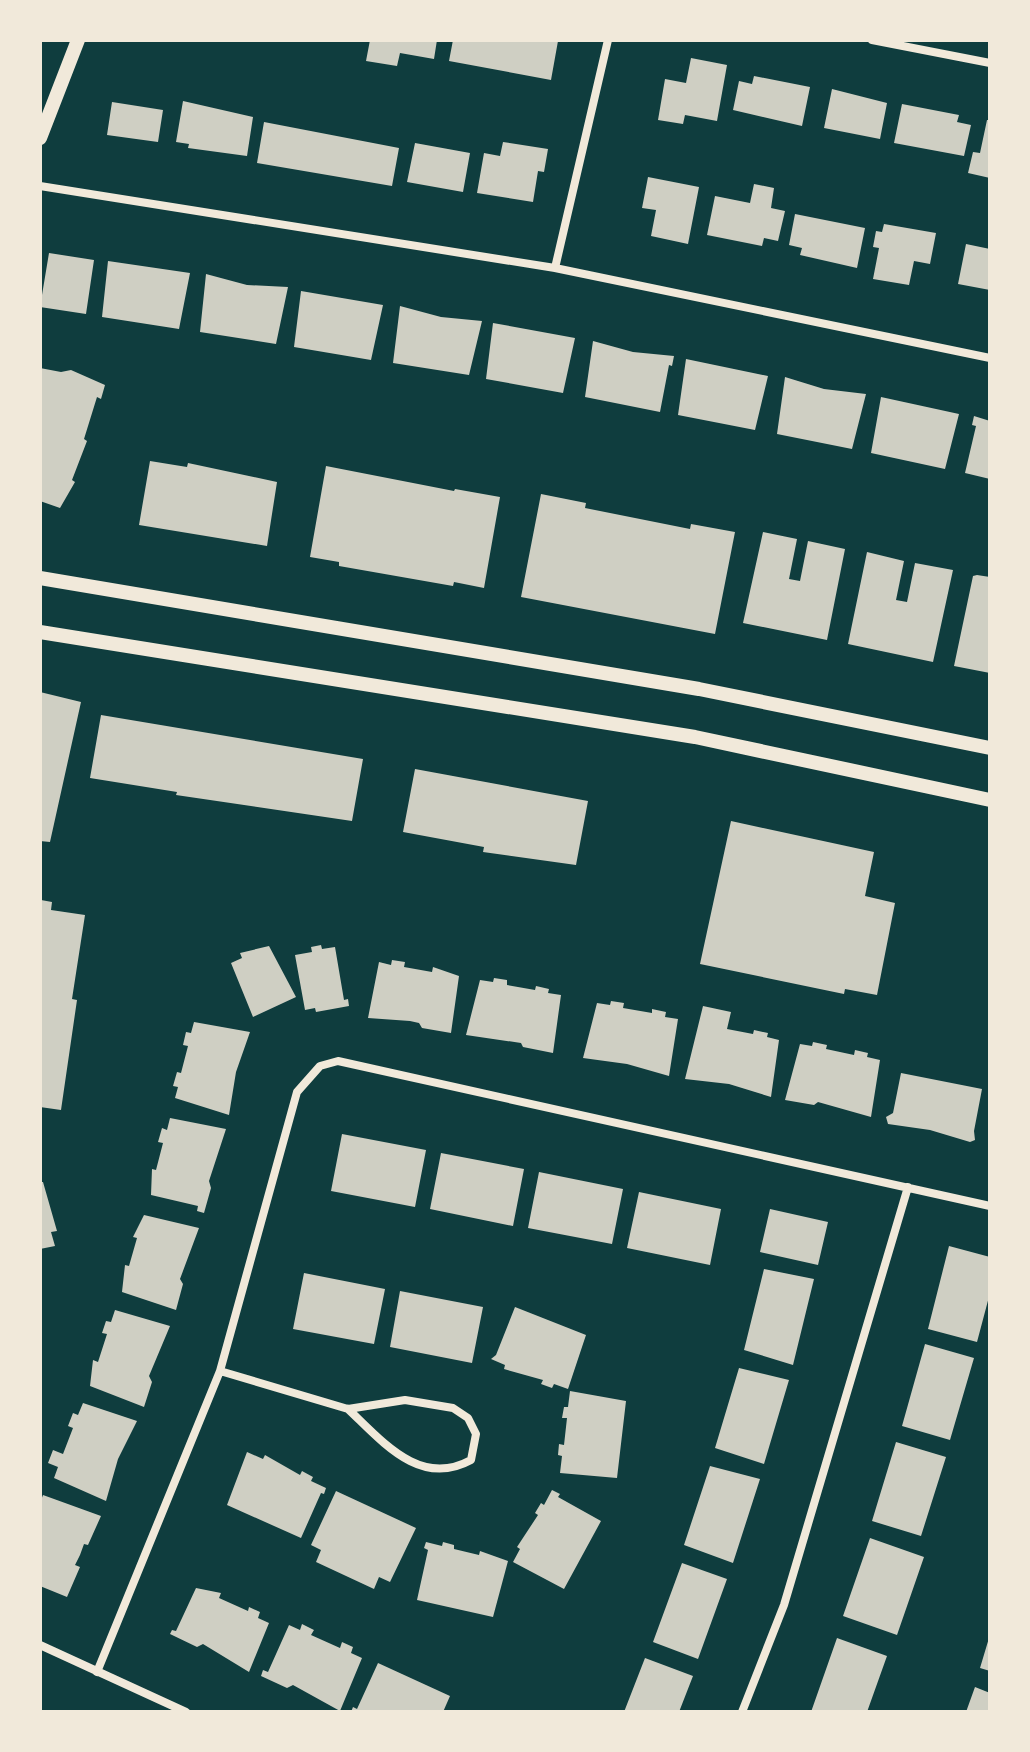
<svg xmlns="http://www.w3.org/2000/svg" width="1030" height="1752" font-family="'Fira Sans',sans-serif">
	<rect width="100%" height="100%" fill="#0f3d3e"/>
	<path fill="#cfcfc3" d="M 370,40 L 437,40 L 434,59 L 400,53 L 397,66 L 366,61 Z
		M 453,40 L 558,41 L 551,80 L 449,61 Z
		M 691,58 L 727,65 L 717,121 L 685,115 L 683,124 L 658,120 L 665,79 L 686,83 Z
		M 754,76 L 810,87 L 802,126 L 733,110 L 739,81 L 752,84 Z
		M 832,89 L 887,103 L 880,139 L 824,128 Z
		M 183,101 L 253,117 L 247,156 L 188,148 L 189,144 L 176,142 Z
		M 112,102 L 163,110 L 158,142 L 107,135 Z
		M 902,104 L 959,115 L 957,122 L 971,125 L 964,156 L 894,143 Z
		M 987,120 L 990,120 L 990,178 L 968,173 L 973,152 L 980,153 Z
		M 264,122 L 399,148 L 392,186 L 257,163 Z
		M 503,142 L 548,149 L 544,172 L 538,171 L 533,202 L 477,193 L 484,153 L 500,156 Z
		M 415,143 L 470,153 L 463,192 L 407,182 Z
		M 648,177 L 699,187 L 688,244 L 651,236 L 656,210 L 642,208 Z
		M 754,184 L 774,188 L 771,208 L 785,211 L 778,241 L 764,238 L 762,246 L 707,235 L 715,196 L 750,203 Z
		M 795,214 L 865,228 L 857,268 L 800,255 L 802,248 L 789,245 Z
		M 884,224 L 936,233 L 930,264 L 914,261 L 909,285 L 873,279 L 879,248 L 873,247 L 876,231 L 882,232 Z
		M 966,244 L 990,249 L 990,290 L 958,284 Z
		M 49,253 L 94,260 L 86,314 L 40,307 Z
		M 108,261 L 190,273 L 179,329 L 102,317 Z
		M 206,274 L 247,285 L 288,287 L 276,344 L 200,332 Z
		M 301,291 L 383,305 L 371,360 L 294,347 Z
		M 400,306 L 441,317 L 482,321 L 469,375 L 393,363 Z
		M 493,323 L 575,338 L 563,393 L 486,379 Z
		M 593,341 L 633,352 L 674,356 L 672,366 L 669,365 L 660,412 L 585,397 Z
		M 686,359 L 768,376 L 755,430 L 678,415 Z
		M 40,368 L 61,372 L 71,370 L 105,385 L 101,399 L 97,397 L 84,439 L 87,441 L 72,480 L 75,482 L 60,508 L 40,501 Z
		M 785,377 L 824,389 L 866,394 L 852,449 L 777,434 Z
		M 881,397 L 959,414 L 945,469 L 871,453 Z
		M 974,416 L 990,421 L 990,479 L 965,473 L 976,426 L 972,425 Z
		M 150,461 L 187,467 L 188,463 L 277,482 L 267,546 L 139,525 Z
		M 326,466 L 454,491 L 455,489 L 500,497 L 484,588 L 454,582 L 453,586 L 339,566 L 339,562 L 310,557 Z
		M 541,494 L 586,503 L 585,508 L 690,529 L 691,524 L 735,532 L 715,634 L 521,597 Z
		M 763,532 L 797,539 L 789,579 L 800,581 L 808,541 L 845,549 L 827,640 L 743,623 Z
		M 867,552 L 904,561 L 896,600 L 907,602 L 915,563 L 953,570 L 933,662 L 848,644 Z
		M 977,575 L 990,577 L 990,673 L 954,666 L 973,576 Z
		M 40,692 L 81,702 L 50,842 L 40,841 Z
		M 101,715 L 363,759 L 352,821 L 176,795 L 177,792 L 90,778 Z
		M 415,769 L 588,801 L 576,865 L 483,852 L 484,847 L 403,832 Z
		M 731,821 L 874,852 L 865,896 L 895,903 L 877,995 L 845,989 L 844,994 L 700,964 Z
		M 41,900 L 52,902 L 51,910 L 85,915 L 72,999 L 77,1000 L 61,1110 L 40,1107 Z
		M 321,945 L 322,949 L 335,947 L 344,1000 L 348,999 L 349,1006 L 316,1012 L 315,1008 L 305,1010 L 295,955 L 312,952 L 311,947 Z
		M 269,946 L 296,997 L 253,1017 L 231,963 L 242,958 L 240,953 Z
		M 392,960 L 405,962 L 404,967 L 432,972 L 433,967 L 459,976 L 451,1033 L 422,1028 L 419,1023 L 410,1021 L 368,1018 L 379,962 L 391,965 Z
		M 494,978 L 507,980 L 507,985 L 535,990 L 536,986 L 549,989 L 548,993 L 561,995 L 553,1053 L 523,1047 L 521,1043 L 466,1035 L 480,980 L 493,982 Z
		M 611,1001 L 624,1003 L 623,1008 L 652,1013 L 652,1009 L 666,1012 L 665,1017 L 678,1019 L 669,1076 L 627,1064 L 583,1058 L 597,1003 L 610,1005 Z
		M 703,1006 L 731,1012 L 727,1029 L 753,1034 L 754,1030 L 768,1033 L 767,1037 L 779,1040 L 771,1097 L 729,1084 L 685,1079 Z
		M 194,1022 L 250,1032 L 236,1072 L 229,1115 L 175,1098 L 178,1087 L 173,1086 L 177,1072 L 181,1073 L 188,1046 L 183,1045 L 186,1032 L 191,1033 Z
		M 813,1042 L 827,1045 L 826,1049 L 854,1055 L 855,1050 L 868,1053 L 867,1057 L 880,1060 L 871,1117 L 818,1102 L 814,1105 L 785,1100 L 800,1044 L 812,1046 Z
		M 901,1073 L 982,1089 L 974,1131 L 975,1140 L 970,1142 L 930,1130 L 888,1124 L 886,1117 L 893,1113 Z
		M 170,1118 L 226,1129 L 209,1181 L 211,1188 L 204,1213 L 197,1211 L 198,1206 L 151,1195 L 152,1169 L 156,1170 L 163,1143 L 158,1142 L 162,1128 L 167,1130 Z
		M 342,1134 L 426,1150 L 415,1207 L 331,1191 Z
		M 441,1153 L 524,1169 L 513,1226 L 430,1209 Z
		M 539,1172 L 623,1189 L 612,1244 L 528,1228 Z
		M 40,1182 L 43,1182 L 57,1231 L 51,1232 L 55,1246 L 40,1249 Z
		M 639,1192 L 721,1209 L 710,1265 L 627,1248 Z
		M 770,1209 L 828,1222 L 818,1265 L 760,1252 Z
		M 144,1215 L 199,1228 L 180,1279 L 183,1284 L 176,1310 L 122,1292 L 125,1265 L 129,1266 L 137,1238 L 133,1237 Z
		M 949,1246 L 990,1257 L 990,1293 L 977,1342 L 928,1329 Z
		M 764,1269 L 814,1279 L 793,1365 L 744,1350 Z
		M 304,1273 L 385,1289 L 374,1344 L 293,1329 Z
		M 400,1291 L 483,1307 L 472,1363 L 390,1347 Z
		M 515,1307 L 586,1335 L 568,1389 L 554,1384 L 552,1388 L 541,1384 L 543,1380 L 504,1369 L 505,1365 L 491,1359 L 496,1355 Z
		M 115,1310 L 170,1326 L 149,1376 L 152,1382 L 144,1407 L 90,1386 L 93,1360 L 98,1362 L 107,1334 L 102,1333 L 106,1321 L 111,1322 Z
		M 925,1344 L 974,1358 L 950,1440 L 902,1426 Z
		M 739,1368 L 789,1380 L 764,1464 L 715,1448 Z
		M 570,1391 L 626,1401 L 617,1478 L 560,1473 L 562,1456 L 558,1455 L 559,1444 L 564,1445 L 567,1418 L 562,1418 L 564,1407 L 568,1407 Z
		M 83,1403 L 137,1421 L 118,1459 L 106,1501 L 54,1478 L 58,1467 L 48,1463 L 53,1450 L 63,1454 L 73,1428 L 68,1426 L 73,1413 L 78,1415 Z
		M 896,1442 L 946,1457 L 921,1536 L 872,1521 Z
		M 247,1452 L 263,1459 L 265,1455 L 300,1475 L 302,1471 L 313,1477 L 311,1481 L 326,1488 L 324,1494 L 321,1493 L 301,1538 L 227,1505 Z
		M 710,1466 L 760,1479 L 733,1563 L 684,1545 Z
		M 552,1490 L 560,1494 L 558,1497 L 601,1521 L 564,1589 L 513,1562 L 520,1549 L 517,1547 L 538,1515 L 535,1513 L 541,1503 L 544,1505 Z
		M 336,1491 L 416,1528 L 390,1582 L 379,1577 L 374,1589 L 316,1562 L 321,1550 L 311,1545 Z
		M 43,1495 L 101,1516 L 88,1545 L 84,1544 L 80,1555 L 75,1565 L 80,1567 L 67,1597 L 40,1586 L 40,1503 Z
		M 870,1538 L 924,1557 L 897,1635 L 843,1616 Z
		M 426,1542 L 442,1546 L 443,1542 L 454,1545 L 454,1549 L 479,1555 L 480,1551 L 508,1561 L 493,1617 L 417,1600 L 428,1550 L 424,1548 Z
		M 682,1563 L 727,1579 L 698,1659 L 653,1642 Z
		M 196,1588 L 221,1593 L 219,1598 L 248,1611 L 249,1607 L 260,1612 L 258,1618 L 269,1623 L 249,1672 L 203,1644 L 197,1647 L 170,1634 L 172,1630 L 176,1631 Z
		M 302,1624 L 314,1630 L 311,1635 L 340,1648 L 342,1642 L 353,1647 L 351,1653 L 362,1658 L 340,1711 L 293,1685 L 287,1688 L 261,1676 L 263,1670 L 268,1672 L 289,1625 L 300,1630 Z
		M 837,1638 L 887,1656 L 867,1712 L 811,1712 Z
		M 989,1638 L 990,1638 L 990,1671 L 980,1668 Z
		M 645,1658 L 693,1676 L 679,1712 L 624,1712 Z
		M 378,1663 L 450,1696 L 443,1712 L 351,1712 L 353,1707 L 357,1709 Z
		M 975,1687 L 990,1693 L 990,1712 L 966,1712 Z"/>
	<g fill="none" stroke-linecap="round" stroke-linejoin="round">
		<path stroke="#f1e9da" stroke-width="8" d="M 872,40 L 990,63
			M 40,186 L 555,268 L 990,358
			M 555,268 L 608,40
			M 220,1371 L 348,1409 L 405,1400 L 453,1408 L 468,1418 L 476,1434 L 471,1460 C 420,1488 383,1442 348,1409
			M 40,1645 L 186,1712
			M 97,1672 L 220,1371 L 297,1092 L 320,1066 L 338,1061 L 990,1206
			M 742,1712 L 784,1605 L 908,1187"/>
		<path stroke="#f1e9da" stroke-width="14" d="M 40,138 L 78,40
			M 40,578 L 699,689 L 990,748
			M 40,632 L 695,737 L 990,800"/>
	</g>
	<rect width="1030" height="1752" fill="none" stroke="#f1e9da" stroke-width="84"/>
</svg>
